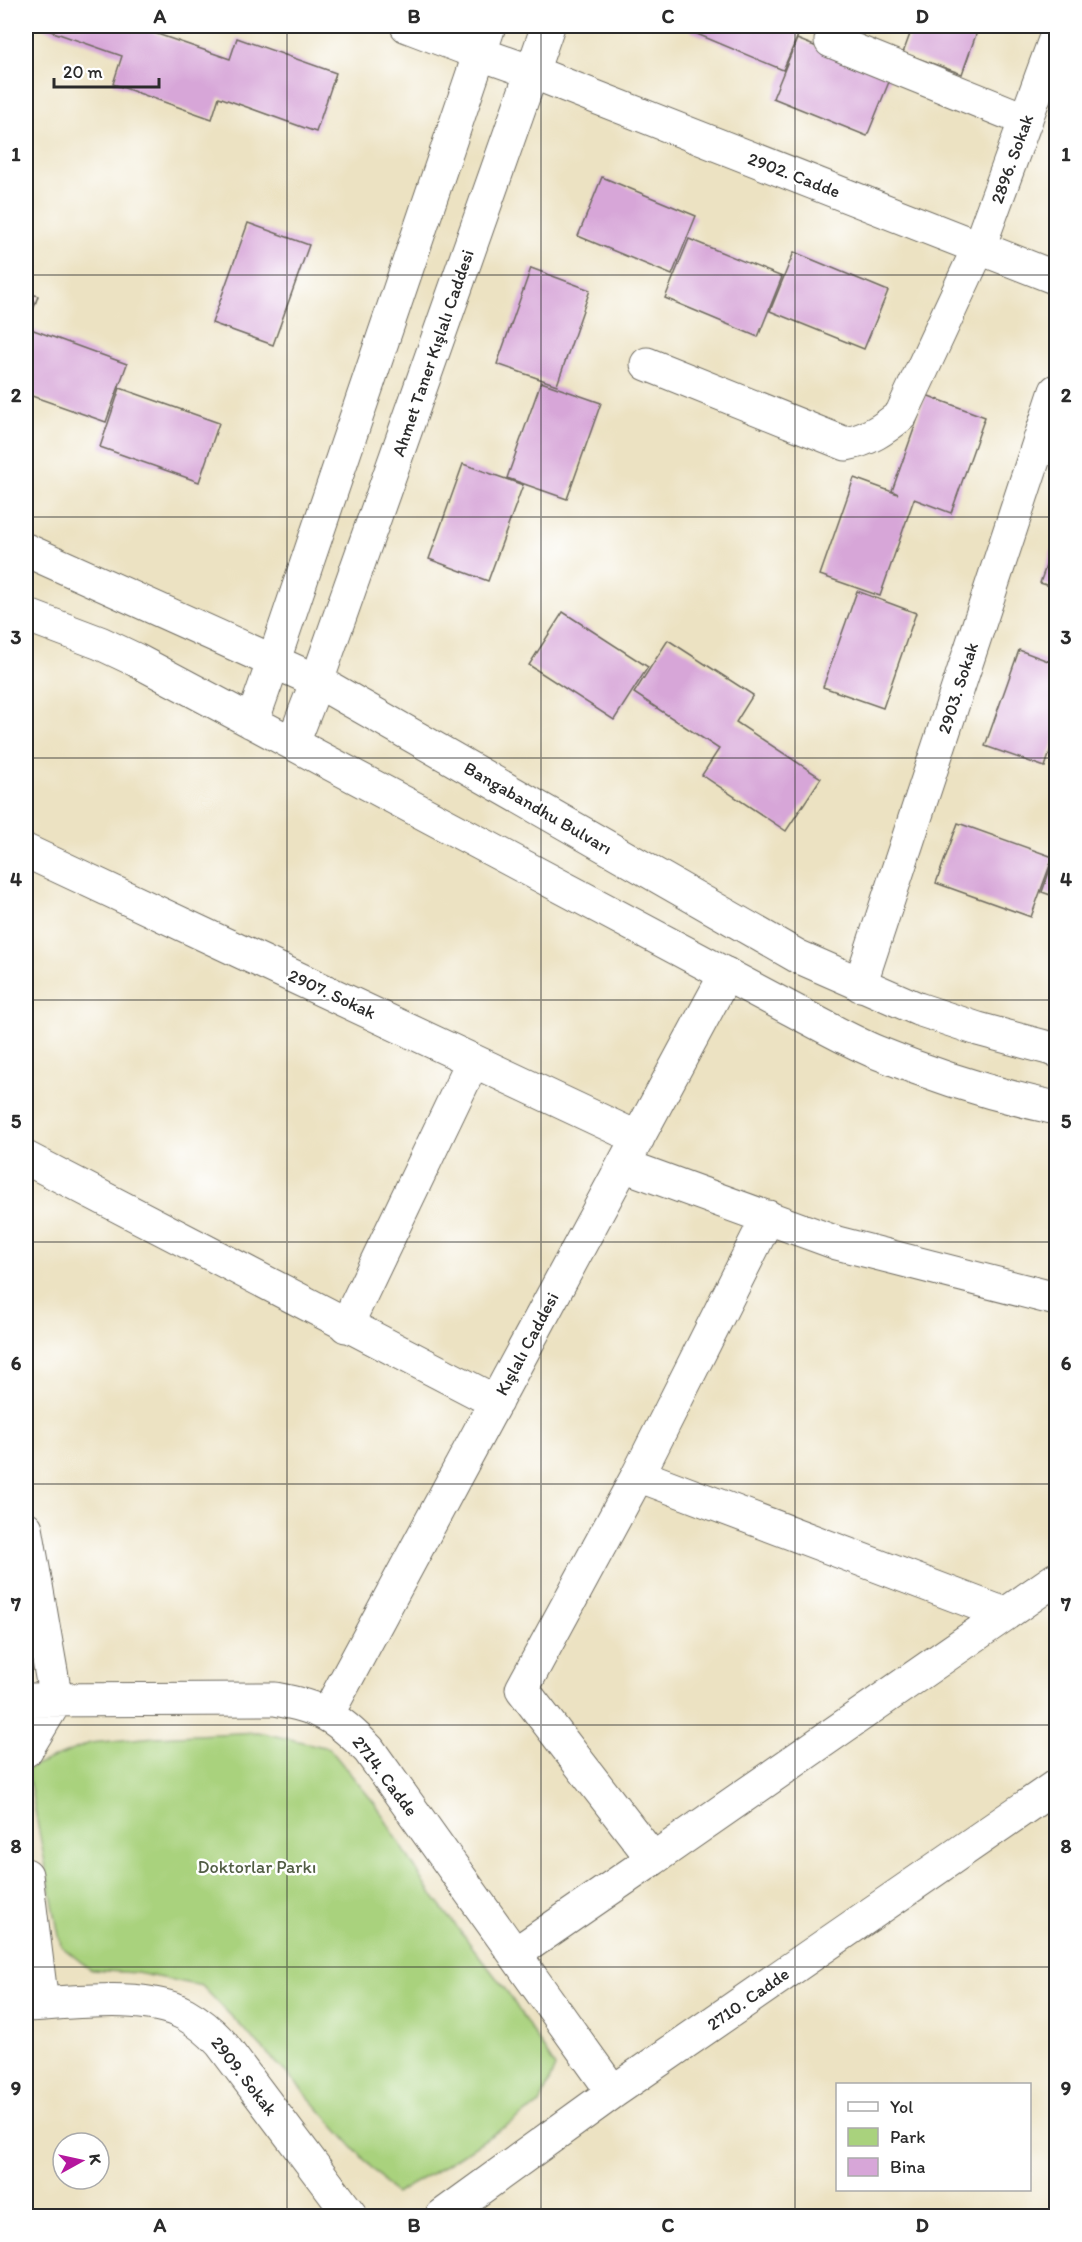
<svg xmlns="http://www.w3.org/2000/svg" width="1082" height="2242" font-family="Itim,sans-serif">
	<rect width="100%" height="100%" fill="#fff"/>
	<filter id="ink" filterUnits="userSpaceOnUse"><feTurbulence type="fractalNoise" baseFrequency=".0167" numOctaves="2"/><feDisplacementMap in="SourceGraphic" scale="12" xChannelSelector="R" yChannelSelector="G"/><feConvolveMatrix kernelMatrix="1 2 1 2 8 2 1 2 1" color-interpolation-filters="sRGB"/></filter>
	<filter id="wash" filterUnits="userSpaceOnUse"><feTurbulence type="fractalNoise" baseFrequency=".008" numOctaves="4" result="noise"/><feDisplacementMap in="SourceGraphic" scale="24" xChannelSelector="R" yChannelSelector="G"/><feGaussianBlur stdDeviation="1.35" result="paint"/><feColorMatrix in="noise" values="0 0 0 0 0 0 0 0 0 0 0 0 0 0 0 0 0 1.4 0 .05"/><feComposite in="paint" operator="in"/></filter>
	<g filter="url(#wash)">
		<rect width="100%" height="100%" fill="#ece2c2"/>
		<path fill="#a9d27d" stroke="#6a7e54" stroke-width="1.5" d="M 258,1732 L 329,1748 L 376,1805 L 430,1892 L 508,1993 L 555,2067 L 540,2104 L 444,2166 L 395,2194 L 295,2082 L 202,1986 L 137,1973 L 91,1970 L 61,1946 L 27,1769 L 90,1743 L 155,1737 Z"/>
		<g id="blocks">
			<path fill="#d7a6d8" d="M 36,26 L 134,26 L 230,59 L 237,38 L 336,73 L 316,132 L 219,97 L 212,119 L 113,84 L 122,56 Z
				M 692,26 L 802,26 L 783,70 L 690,31 Z
				M 913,26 L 979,26 L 962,74 L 903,53 Z
				M 797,39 L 891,77 L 867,136 L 773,98 Z
				M 602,177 L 696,216 L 672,275 L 578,236 Z
				M 248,223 L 309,245 L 273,345 L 212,323 Z
				M 689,239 L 782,277 L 758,337 L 665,298 Z
				M 794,252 L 888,291 L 864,349 L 770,311 Z
				M 531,268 L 590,290 L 557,385 L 497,364 Z
				M 26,292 L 38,296 L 26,331 Z
				M 28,328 L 127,364 L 106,422 L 26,394 L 26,335 Z
				M 541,382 L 601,403 L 567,499 L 507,478 Z
				M 120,388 L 219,423 L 199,482 L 100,447 Z
				M 926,395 L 985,417 L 951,513 L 914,499 L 880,596 L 820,575 L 854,478 L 898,494 L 892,491 Z
				M 463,464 L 523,485 L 488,581 L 429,559 Z
				M 1056,538 L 1056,588 L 1040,583 Z
				M 857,591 L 916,613 L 883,708 L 823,687 Z
				M 563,612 L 648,667 L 614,720 L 529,665 Z
				M 668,640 L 753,695 L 736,722 L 821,778 L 786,831 L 702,775 L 719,749 L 634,693 Z
				M 1019,650 L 1056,664 L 1056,734 L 1045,767 L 985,746 Z
				M 958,823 L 1053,857 L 1031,917 L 936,883 Z
				M 1056,853 L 1056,897 L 1042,892 Z"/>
		</g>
	</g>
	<g filter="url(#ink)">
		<use href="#blocks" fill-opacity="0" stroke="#6f6b60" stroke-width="1.5"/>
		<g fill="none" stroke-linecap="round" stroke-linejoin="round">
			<g stroke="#6f6b60" stroke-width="35">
				<path id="minor" d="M 407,26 L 478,53
					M 837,26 L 831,41 L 1026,120
					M 532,72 L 1056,278
					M 647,364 L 846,444 C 868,440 884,429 901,415 L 979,247 L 1056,37
					M 26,851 L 638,1138
					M 860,985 L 1056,391
					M 26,1158 L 496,1402
					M 623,1165 L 837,1243 L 1056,1299
					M 346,1326 L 473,1061
					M 638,1475 L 1005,1614
					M 26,1528 L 56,1700 L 26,1750
					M 26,1700 L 275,1699 C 321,1707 337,1717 369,1750 L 613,2092
					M 328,1713 L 726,974
					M 653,1859 L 1056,1579
					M 26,1875 L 42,2004
					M 515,1954 L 653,1859 L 522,1689 L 638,1475 L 768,1217
					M 26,2005 C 71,2003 145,1992 185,2014 C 199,2022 210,2031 221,2043 L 351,2216
					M 442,2216 L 613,2092 L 1056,1786"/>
			</g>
			<g stroke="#6f6b60" stroke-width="35">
				<path id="tertiary" d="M 478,53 L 532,72
					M 274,660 L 489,26
					M 317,681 L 548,26"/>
			</g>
			<g stroke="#6f6b60" stroke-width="35">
				<path id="primary" d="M 26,550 L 317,681 L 797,956 L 918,1009 L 978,1029 L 1056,1050
					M 26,615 L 100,643 L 136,660 L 806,1017 C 829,1029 852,1042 876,1052 C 934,1076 995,1095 1056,1108
					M 252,722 L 274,660
					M 293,743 L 317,681"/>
			</g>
			<use href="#minor" stroke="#fff" stroke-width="33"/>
			<use href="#tertiary" stroke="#fff" stroke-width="33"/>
			<use href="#primary" stroke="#fff" stroke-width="33"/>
		</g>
	</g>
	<path fill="none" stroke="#2b2b2b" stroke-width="1.5" stroke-opacity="0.55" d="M 287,26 L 287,2216M 541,26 L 541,2216M 795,26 L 795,2216M 26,275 L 1056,275M 26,517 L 1056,517M 26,758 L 1056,758M 26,1000 L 1056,1000M 26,1242 L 1056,1242M 26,1484 L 1056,1484M 26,1725 L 1056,1725M 26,1967 L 1056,1967"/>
	<g text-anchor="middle" stroke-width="5" stroke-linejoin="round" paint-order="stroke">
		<g font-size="18" fill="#2b2b2b" stroke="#fff">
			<text transform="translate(1012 159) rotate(-70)" y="6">2896. Sokak</text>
			<text transform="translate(794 175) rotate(21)" y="6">2902. Cadde</text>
			<text transform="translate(433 353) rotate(-71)" y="6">Ahmet Taner Kışlalı Caddesi</text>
			<text transform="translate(958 688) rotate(-72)" y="6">2903. Sokak</text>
			<text transform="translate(538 808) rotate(30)" y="6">Bangabandhu Bulvarı</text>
			<text transform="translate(332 994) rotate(25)" y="6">2907. Sokak</text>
			<text transform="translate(527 1344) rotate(-62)" y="6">Kışlalı Caddesi</text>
			<text transform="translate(385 1776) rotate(53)" y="6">2714. Cadde</text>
			<text transform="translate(748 1999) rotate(-35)" y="6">2710. Cadde</text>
			<text transform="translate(244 2076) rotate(52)" y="6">2909. Sokak</text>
		</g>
		<g font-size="18" fill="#515d44" stroke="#fff">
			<text x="257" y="1873">Doktorlar Parkı</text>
		</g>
	</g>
	<rect width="1082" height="2242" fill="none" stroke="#fff" stroke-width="66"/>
	<rect x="836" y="2083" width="195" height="108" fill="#ffffff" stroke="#aaaaaa" stroke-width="1.5"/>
	<rect x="848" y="2102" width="30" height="9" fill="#ffffff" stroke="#aaaaaa" stroke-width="1.5"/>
	<text x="890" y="2113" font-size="18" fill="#2b2b2b">Yol</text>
	<rect x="848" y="2128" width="30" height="18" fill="#a9d27d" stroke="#aaaaaa" stroke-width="1.5"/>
	<text x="890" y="2143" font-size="18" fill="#2b2b2b">Park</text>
	<rect x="848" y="2158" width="30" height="18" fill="#d7a6d8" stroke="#aaaaaa" stroke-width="1.5"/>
	<text x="890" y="2173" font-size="18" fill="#2b2b2b">Bina</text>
	<g transform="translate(81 2161) rotate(82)"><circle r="28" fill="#ffffff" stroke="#aaaaaa" stroke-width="1.5"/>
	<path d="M0-4.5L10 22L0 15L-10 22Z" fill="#b5179e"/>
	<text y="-9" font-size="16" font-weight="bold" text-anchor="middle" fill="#2b2b2b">K</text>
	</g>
	<path d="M54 78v9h105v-9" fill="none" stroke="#2b2b2b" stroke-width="3"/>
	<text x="63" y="78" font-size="18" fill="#2b2b2b" stroke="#ffffff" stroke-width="4.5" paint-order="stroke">20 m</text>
	<rect x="33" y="33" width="1016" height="2176" fill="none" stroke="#2b2b2b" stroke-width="2"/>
	<g font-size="20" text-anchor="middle" font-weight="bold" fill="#2b2b2b">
		<text x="160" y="23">A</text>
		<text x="414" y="23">B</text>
		<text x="668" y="23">C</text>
		<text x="922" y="23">D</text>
		<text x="16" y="161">1</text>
		<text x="1066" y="161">1</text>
		<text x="16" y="402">2</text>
		<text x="1066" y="402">2</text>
		<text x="16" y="644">3</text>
		<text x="1066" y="644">3</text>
		<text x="16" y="886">4</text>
		<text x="1066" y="886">4</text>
		<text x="16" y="1128">5</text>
		<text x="1066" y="1128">5</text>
		<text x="16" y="1370">6</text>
		<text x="1066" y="1370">6</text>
		<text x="16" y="1611">7</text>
		<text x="1066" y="1611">7</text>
		<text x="16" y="1853">8</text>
		<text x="1066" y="1853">8</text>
		<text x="16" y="2095">9</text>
		<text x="1066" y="2095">9</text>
		<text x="160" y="2232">A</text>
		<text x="414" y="2232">B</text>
		<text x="668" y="2232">C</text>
		<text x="922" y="2232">D</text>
	</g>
</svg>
